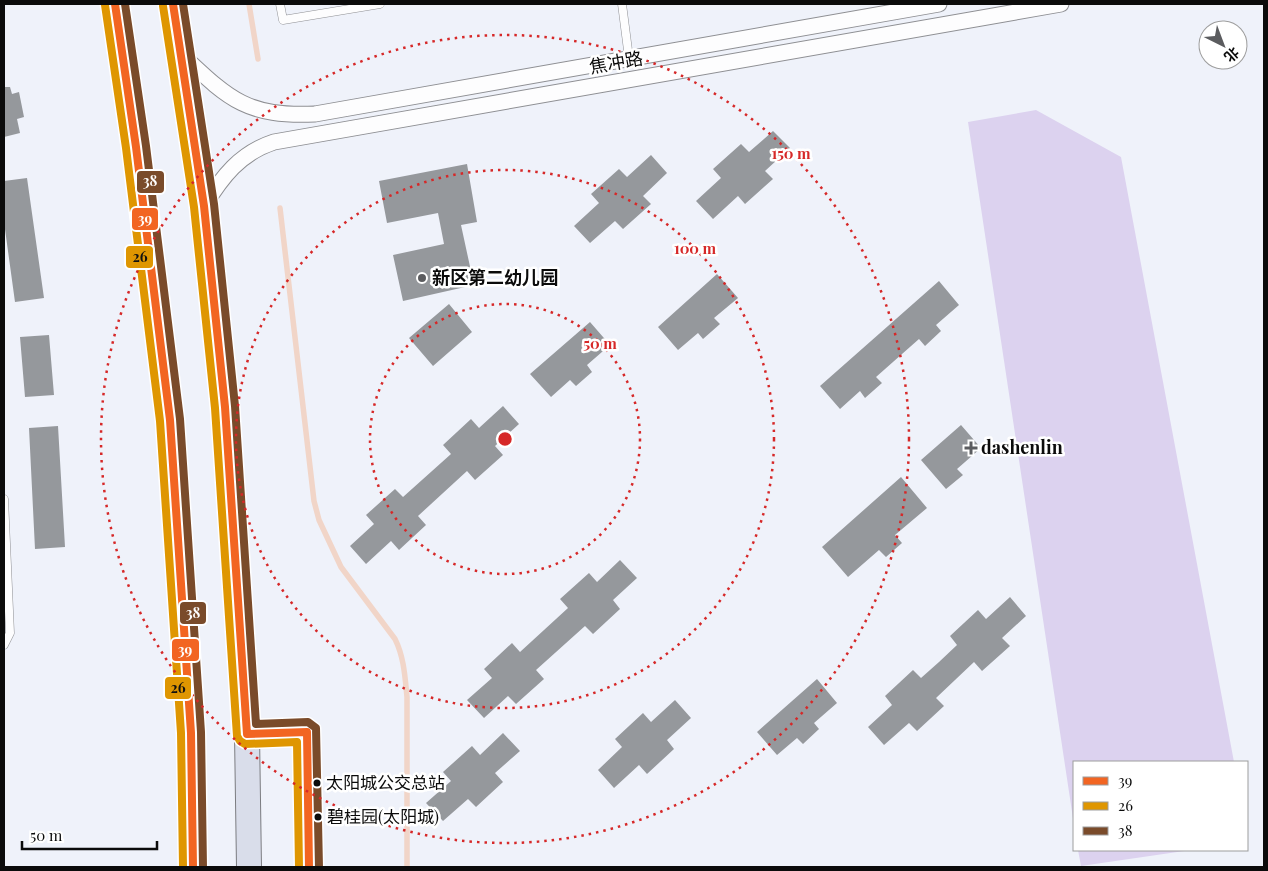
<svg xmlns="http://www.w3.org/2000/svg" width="1268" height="871" font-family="'Playfair Display','Noto Sans SC',serif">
	<rect width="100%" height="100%" fill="#eff2fa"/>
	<path fill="#dcd2ef" d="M 1036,110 L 1121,157 L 1234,762 L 1074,762 L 1074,825 L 968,122 Z
		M 1078,850 L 1191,850 L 1081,866 Z"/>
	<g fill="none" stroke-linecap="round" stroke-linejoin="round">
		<path stroke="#f1d5c8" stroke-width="5.5" d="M 249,4 L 258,59
			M 280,208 L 314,501 L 319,520 L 341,567 L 395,639 C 404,657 405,677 407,697 L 407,867"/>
	</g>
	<path fill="#95989c" d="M 4,87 L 10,87 L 12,94 L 19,92 L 24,117 L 17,119 L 20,133 L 4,137 Z
		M 773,131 L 790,148 L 765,171 L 773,179 L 745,204 L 738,196 L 713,219 L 696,201 L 721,178 L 713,169 L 741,144 L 749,152 Z
		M 651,155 L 667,173 L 643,196 L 651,204 L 623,229 L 615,221 L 590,243 L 574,226 L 599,203 L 591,194 L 619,169 L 627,177 Z
		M 467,164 L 477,222 L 461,225 L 474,285 L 403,301 L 393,255 L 444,244 L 438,213 L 387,223 L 379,181 Z
		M 27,178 L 44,298 L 15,302 L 4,222 L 4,181 Z
		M 717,274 L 738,298 L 714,318 L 720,324 L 703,339 L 698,333 L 678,350 L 658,327 Z
		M 939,281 L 959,305 L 936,325 L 941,331 L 925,346 L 919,339 L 876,377 L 882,383 L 865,398 L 860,391 L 840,409 L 820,386 Z
		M 449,304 L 472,332 L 433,366 L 409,338 Z
		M 590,322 L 610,345 L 587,365 L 592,372 L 576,386 L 570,380 L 551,397 L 530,374 Z
		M 49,335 L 54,395 L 25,397 L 20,337 Z
		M 503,406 L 519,424 L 495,446 L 503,455 L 475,480 L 467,471 L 418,516 L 426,525 L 399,550 L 391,541 L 366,564 L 350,546 L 374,524 L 366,515 L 395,489 L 403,497 L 451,454 L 443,445 L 471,419 L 479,428 Z
		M 961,425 L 981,448 L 957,469 L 963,475 L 946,489 L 921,460 Z
		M 58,426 L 65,547 L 35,549 L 29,428 Z
		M 901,477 L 927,508 L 895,535 L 902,543 L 886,557 L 879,550 L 848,577 L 822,547 Z
		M 620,560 L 637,578 L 613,600 L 620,609 L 593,634 L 585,626 L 536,670 L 544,679 L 516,704 L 508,696 L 484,718 L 467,700 L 492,678 L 484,669 L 512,643 L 520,652 L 568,608 L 560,599 L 589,573 L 597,582 Z
		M 1010,597 L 1026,616 L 1002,638 L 1010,646 L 982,671 L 974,662 L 936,698 L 944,706 L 917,731 L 909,723 L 884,745 L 868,727 L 892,705 L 885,696 L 913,670 L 921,678 L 939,662 L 957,645 L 950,636 L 978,610 L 986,619 Z
		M 817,679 L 837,703 L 814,723 L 819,729 L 803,744 L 797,738 L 777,755 L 757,732 Z
		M 675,700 L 691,718 L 667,740 L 674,749 L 647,774 L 639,765 L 614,788 L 598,770 L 622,747 L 615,739 L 643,713 L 651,722 Z
		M 503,733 L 520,751 L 495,773 L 503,782 L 476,807 L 468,799 L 443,821 L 426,803 L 451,781 L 443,772 L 472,746 L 480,755 Z"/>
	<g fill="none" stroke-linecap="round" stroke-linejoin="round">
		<g stroke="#8e8f93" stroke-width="9">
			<path id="lane" d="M 280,4 L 283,20 L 380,4
				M 622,4 L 629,58
				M 4,499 L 10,633 L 4,645
				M 250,734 L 307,732 L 309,867"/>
		</g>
		<g stroke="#8e8f93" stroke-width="17">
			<path id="street" d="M 181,54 C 229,99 246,117 315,114 L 939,4
				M 204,206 C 222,177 240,153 274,142 L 1061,4"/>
		</g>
		<g stroke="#7b7c80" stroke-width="26">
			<path id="primary" d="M 115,4 L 136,147 L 170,420 L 191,733 L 193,867
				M 173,4 L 204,206 L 225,407 L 247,734 L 249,867"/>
		</g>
		<use href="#lane" stroke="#fdfdfe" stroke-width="8"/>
		<use href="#street" stroke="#fdfdfe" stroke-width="15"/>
		<use href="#primary" stroke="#d9ddea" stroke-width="24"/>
		<g stroke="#fff" stroke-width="11">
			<path id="bus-1" d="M 115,4 L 136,147 L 170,420 L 191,733 L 193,867
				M 173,4 L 204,206 L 225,407 L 247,734 L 307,732 L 309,867"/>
		</g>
		<g stroke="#fff" stroke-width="11">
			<path id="bus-2" d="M 105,5 L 126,148 L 160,421 L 181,733 L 183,867
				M 163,6 L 194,207 L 215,408 L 237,736 L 240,741 L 245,744 L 297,742 L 299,867"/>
		</g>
		<g stroke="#fff" stroke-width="11">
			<path id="bus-3" d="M 125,4 L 146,146 L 180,419 L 201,732 L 203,867
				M 183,4 L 214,204 L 235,406 L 256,724 L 308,722 L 316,728 L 319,867"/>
		</g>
		<use href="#bus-1" stroke="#f26522" stroke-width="8"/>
		<use href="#bus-2" stroke="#df9601" stroke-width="8"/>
		<use href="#bus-3" stroke="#7a4b2a" stroke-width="8"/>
	</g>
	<g fill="none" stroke="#d62828" stroke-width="2.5" stroke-dasharray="2.5 5">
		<circle cx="505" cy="439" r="135"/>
		<circle cx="505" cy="439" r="269"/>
		<circle cx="505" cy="439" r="404"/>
	</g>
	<g fill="#5b5c5f" stroke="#fff" stroke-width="2">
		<circle cx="422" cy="278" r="5"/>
		<path d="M968.5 440.5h5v5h5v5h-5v5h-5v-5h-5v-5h5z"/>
	</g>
	<g fill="#0b0b0b" stroke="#fff" stroke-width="2">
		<circle cx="317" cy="783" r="4.5"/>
		<circle cx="318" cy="817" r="4.5"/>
	</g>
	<g text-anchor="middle" stroke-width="5" stroke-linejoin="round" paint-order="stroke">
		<g font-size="17" fill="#0b0b0b" stroke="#fff" text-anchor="start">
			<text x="326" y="789">太阳城公交总站</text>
			<text x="327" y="823">碧桂园(太阳城)</text>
		</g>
		<g font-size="18" fill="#0b0b0b" stroke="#fff">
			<text transform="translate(616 63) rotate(-10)" y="6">焦冲路</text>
		</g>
		<g font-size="18" font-weight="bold" fill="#0b0b0b" stroke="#fff" text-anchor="start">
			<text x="432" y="284">新区第二幼儿园</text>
			<text x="981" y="454">dashenlin</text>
		</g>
	</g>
	<circle cx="505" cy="439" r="8" fill="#d62828" stroke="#fff" stroke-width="2.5"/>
	<g font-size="15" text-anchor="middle" font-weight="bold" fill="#d62828" stroke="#fff" stroke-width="5" stroke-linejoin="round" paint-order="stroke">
		<text x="791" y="159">150 m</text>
		<text x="695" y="254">100 m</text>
		<text x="600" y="349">50 m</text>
	</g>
	<g stroke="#fff" stroke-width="2">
		<rect x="136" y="170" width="29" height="24" rx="5" fill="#7a4b2a"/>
		<rect x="131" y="207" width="28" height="24" rx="5" fill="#f26522"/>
		<rect x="125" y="245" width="29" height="24" rx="5" fill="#df9601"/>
		<rect x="179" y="601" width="28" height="24" rx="5" fill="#7a4b2a"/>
		<rect x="171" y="638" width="29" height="24" rx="5" fill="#f26522"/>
		<rect x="164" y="676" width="28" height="24" rx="5" fill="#df9601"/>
	</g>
	<g font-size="14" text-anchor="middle" font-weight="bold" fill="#fff">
		<text x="150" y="186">38</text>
		<text x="145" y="224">39</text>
		<text x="193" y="618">38</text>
		<text x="185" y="655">39</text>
	</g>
	<g font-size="14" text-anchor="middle" font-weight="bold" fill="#111">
		<text x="140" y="262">26</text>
		<text x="178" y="693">26</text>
	</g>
	<rect width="1268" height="871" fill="none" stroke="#0b0b0b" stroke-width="10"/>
	<rect x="1073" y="761" width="175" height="90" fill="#ffffff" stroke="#9d9d9d"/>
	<rect x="1083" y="777" width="25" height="8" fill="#f26522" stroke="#9d9d9d"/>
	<text x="1118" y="786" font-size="15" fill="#0b0b0b">39</text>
	<rect x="1083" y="802" width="25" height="8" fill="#df9601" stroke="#9d9d9d"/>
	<text x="1118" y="811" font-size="15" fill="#0b0b0b">26</text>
	<rect x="1083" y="827" width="25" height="8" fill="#7a4b2a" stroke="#9d9d9d"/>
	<text x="1118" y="836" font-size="15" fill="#0b0b0b">38</text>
	<g transform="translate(1223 45) rotate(138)"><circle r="24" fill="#ffffff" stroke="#9d9d9d"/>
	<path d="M0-4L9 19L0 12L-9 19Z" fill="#5b5c5f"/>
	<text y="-8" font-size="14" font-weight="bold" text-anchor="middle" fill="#0b0b0b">北</text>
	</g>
	<path d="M22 841v8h135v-8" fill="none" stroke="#0b0b0b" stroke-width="2.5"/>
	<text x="30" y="841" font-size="15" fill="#0b0b0b" stroke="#ffffff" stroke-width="4" paint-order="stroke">50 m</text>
</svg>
